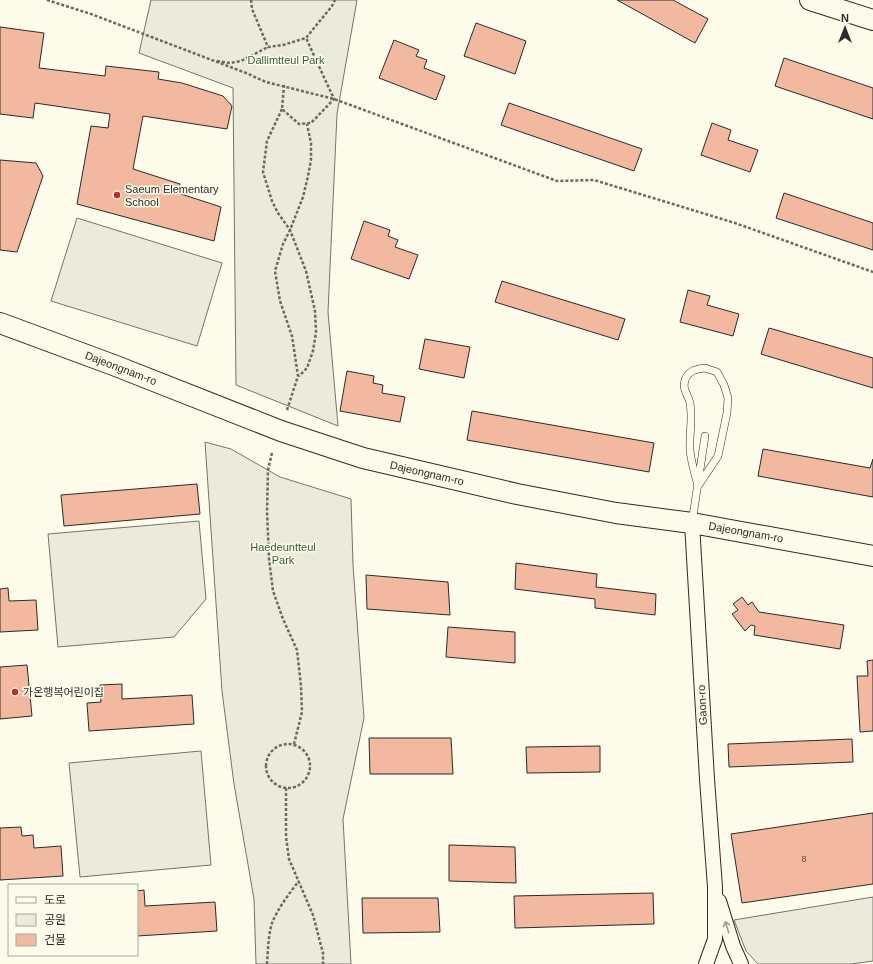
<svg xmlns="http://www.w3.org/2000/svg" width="873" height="964" font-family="Arial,'Noto Sans KR',sans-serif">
	<rect width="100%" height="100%" fill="#fdfbea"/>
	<path fill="#ecebdb" stroke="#74746e" d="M 151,0 L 357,0 L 337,114 L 328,312 L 338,426 L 236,385 L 233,88 L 139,53 Z
		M 77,218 L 222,263 L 197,346 L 51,301 Z
		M 205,442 L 231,449 L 280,477 L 351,499 L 353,565 L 364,718 L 343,819 L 351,964 L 256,964 L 254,899 L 234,784 L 222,691 Z
		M 873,897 L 873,961 L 851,964 L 758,964 L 746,951 L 734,920 Z"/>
	<path fill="#eceadb" stroke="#74746e" d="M 199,521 L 206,599 L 174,637 L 58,647 L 48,534 Z
		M 201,751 L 211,865 L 80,877 L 69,763 Z"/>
	<path fill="#f2b8a0" stroke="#2b2b2b" d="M 617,0 L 673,0 L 708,19 L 695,43 Z
		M 476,23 L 526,41 L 515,74 L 464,56 Z
		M 0,27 L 44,33 L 39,68 L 105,76 L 106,66 L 159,72 L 158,79 L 182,83 L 223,96 L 232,106 L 227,129 L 143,116 L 133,169 L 180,184 L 178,193 L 221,207 L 214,241 L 77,204 L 91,126 L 108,128 L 110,114 L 35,103 L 33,118 L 0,114 Z
		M 394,40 L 419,50 L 416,56 L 427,60 L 424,68 L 445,76 L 436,100 L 379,78 Z
		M 784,58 L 873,88 L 873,119 L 775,86 Z
		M 509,103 L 642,149 L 634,171 L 501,125 Z
		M 712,123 L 731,130 L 728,140 L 758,150 L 750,172 L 701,155 Z
		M 0,160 L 36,163 L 43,176 L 17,252 L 0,250 Z
		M 784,193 L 873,223 L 873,250 L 776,218 Z
		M 364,221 L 390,230 L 388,236 L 398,240 L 395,247 L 418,255 L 409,279 L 351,259 Z
		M 502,281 L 625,319 L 618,340 L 495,302 Z
		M 688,290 L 710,296 L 707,305 L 739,314 L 733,336 L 680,322 Z
		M 769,328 L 873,358 L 873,388 L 761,354 Z
		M 425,339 L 470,347 L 464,378 L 419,369 Z
		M 347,371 L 374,376 L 373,383 L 383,385 L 382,393 L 405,397 L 400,422 L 340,411 Z
		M 472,411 L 654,443 L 649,472 L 467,440 Z
		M 763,449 L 870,468 L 873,459 L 873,497 L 758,476 Z
		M 197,484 L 200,514 L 64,526 L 61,495 Z
		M 516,563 L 597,574 L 596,587 L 656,594 L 655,615 L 595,608 L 595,599 L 515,589 Z
		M 366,575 L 448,582 L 450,615 L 367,609 Z
		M 8,588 L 9,601 L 36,600 L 38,630 L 0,632 L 0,589 Z
		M 742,597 L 748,605 L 752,602 L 759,612 L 844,625 L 840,649 L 754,635 L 755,626 L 751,625 L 745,631 L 732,614 L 738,610 L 733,604 Z
		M 448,627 L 515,632 L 515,663 L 446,657 Z
		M 873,660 L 873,731 L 860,732 L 857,676 L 868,676 L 867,661 Z
		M 27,665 L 32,716 L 0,719 L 0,667 Z
		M 122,684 L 122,699 L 192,695 L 194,724 L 89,731 L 87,703 L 101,702 L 100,685 Z
		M 369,738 L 451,738 L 453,774 L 370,774 Z
		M 852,739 L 853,762 L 729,767 L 728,744 Z
		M 600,746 L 600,772 L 527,773 L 526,747 Z
		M 873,813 L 873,884 L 742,903 L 731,834 Z
		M 21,827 L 22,836 L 33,835 L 34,848 L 61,846 L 63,876 L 0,880 L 0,828 Z
		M 449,845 L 515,847 L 516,883 L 449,881 Z
		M 144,890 L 145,906 L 215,902 L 217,931 L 137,936 L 137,891 Z
		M 653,893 L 654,924 L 515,928 L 514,896 Z
		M 362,898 L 438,898 L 440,932 L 363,933 Z"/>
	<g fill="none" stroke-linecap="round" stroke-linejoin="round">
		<g stroke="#2b2b2b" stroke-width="8">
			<path id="lane" d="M 705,368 L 717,372 L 724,385 L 728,398 L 727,413 L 718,456 L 698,486 C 695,474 691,462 690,450 C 689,434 693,419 690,403 C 688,394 682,390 685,380 C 688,371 696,369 705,368 Z
				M 692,523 L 705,436"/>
		</g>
		<g stroke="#2b2b2b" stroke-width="16">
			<path id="street" d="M 692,523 L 707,779 L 715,887 L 715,939 L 706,964
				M 719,901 L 733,946 L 741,964"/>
		</g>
		<g stroke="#2b2b2b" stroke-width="22">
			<path id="secondary" d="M 810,0 L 873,20
				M 0,323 L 116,366 L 281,431 L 363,458 L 517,494 L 616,513 L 692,523 L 873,556"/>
		</g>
		<path stroke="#6a6964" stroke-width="2.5" stroke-dasharray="3 2" stroke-linecap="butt" d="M 47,0 L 91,14 L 246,73 L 266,82 L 334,99 L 557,181 L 594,180 L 735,223 L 873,272
			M 251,0 L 252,9 L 268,47 L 283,45 L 306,38 L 332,6 L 335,0
			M 217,61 L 230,63 L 241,61 L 268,47
			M 284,85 L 282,109 L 299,124 L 311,123 L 334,99 L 306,38
			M 282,109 L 267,141 L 263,172 L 272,201 L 278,213 L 290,230 L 306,271 L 315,311 L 316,332 L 313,351 L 307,368 L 299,376
			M 287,410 L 298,376 L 292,336 L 280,301 L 275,271 L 283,244 L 290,230 L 303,197 L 308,176 L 311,160 L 311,143 L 307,124
			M 272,453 L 268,470 L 267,511 L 269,559 L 273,591 L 283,619 L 297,650 L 301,686 L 302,712 L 294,744
			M266 766a22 22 0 1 1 44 0a22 22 0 1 1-44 0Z
			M 286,788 L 286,837 L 289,859 L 313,915 L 323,953 L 323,964
			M 267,964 C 268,951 268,936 272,923 C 277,910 290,892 299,881"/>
		<use href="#lane" stroke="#fdfbea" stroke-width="7"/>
		<use href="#street" stroke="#fdfbea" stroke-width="14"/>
		<use href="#secondary" stroke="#fdfbea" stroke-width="20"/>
	</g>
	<defs><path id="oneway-shaft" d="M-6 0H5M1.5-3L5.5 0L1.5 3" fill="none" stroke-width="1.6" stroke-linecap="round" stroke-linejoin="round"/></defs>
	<use stroke="#9e9d94" href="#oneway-shaft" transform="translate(727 927) rotate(-107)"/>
	<g fill="#c62828" stroke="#fdfbea" stroke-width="1.5">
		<circle cx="117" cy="195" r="4"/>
		<circle cx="15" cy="692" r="4"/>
	</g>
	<g text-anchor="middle" stroke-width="3" stroke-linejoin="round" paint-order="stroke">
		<g font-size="9" fill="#5d4e48">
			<text x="804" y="862">8</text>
		</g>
		<g font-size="11" fill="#34623c" stroke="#fdfbea">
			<text x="286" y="64">Dallimtteul Park</text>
			<text x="283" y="551">Haedeuntteul<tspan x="283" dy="13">Park</tspan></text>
		</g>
		<g font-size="11" fill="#2b2b2b" stroke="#fdfbea" text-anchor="start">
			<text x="125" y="193">Saeum Elementary<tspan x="125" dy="13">School</tspan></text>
			<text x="23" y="696">가온행복어린이집</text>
		</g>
		<g font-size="11" fill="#2b2b2b" stroke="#fdfbea">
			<text transform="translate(121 368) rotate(21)" y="4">Dajeongnam-ro</text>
			<text transform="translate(427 473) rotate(13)" y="4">Dajeongnam-ro</text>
			<text transform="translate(746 532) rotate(10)" y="4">Dajeongnam-ro</text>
			<text transform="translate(702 705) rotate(-93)" y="4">Gaon-ro</text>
		</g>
	</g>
	<rect x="8" y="884" width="130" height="72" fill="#fdfbea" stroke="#a9a89e"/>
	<rect x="16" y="897" width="20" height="6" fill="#fdfbea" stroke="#a9a89e"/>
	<text x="44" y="904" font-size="12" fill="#2b2b2b">도로</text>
	<rect x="16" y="914" width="20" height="12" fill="#ecebdb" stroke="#a9a89e"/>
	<text x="44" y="924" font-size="12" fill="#2b2b2b">공원</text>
	<rect x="16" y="934" width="20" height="12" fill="#f2b8a0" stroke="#a9a89e"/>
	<text x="44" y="944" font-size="12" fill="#2b2b2b">건물</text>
	<g transform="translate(845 28)" stroke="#fdfbea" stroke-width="3" paint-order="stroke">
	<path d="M0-3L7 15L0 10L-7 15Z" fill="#2b2b2b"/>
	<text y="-6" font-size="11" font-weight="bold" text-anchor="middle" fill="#2b2b2b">N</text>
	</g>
</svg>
